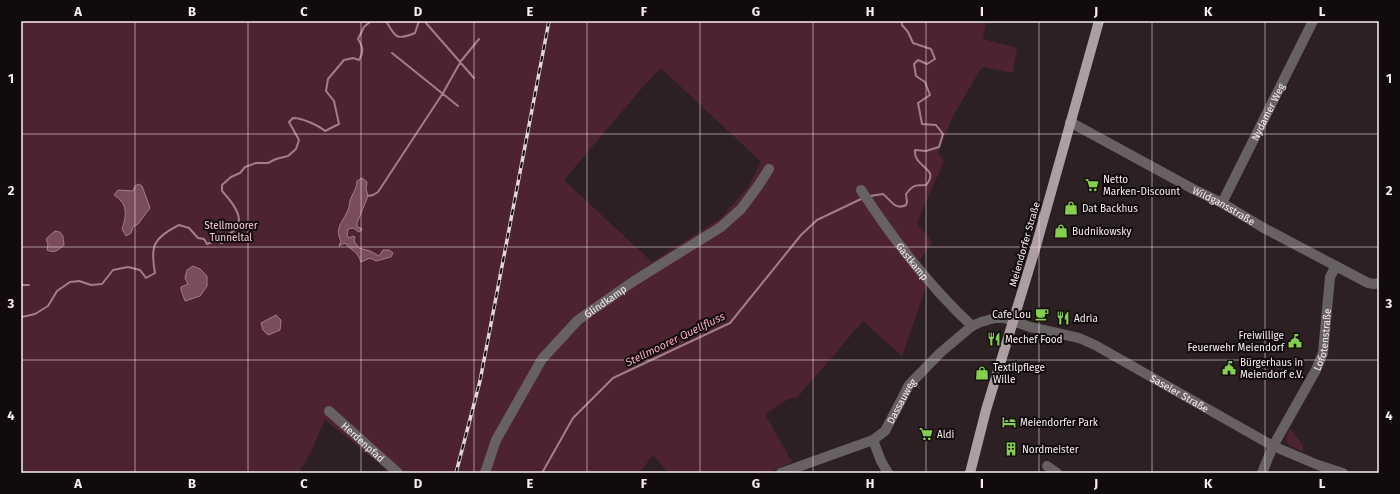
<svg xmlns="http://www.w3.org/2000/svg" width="1400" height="494" font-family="'Fira Sans',sans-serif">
	<rect width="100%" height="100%" fill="#2d2023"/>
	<path fill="#4d2330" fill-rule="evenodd" d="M 21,21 L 986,21 L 983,39 L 1017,48 L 1013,73 L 982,67 L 953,116 L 938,152 L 944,161 L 917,223 L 932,242 L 919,261 L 917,273 L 926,287 L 902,356 L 863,321 L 797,398 L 790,398 L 765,414 L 792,462 L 769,473 L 668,473 L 653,455 L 639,473 L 391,473 L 325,420 L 310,453 L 299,473 L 21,473 ZM 661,68 L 761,162 L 749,186 L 721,218 L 652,262 L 564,180 L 642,88 Z
		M 1290,429 L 1303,445 L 1303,451 C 1290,446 1280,444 1290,429 Z"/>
	<path fill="#7b4d5a" stroke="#a17e88" d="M 362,178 L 367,182 L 366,189 L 368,196 L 357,223 L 357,227 L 361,228 L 362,230 L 359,232 L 353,228 L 348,229 L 347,235 L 349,238 L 353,236 L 355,237 L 354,241 L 359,248 L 370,251 L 379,256 L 383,250 L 389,250 L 393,253 L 391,257 L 376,261 L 370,258 L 361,262 C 357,250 351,251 345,243 L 339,246 L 341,241 C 334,228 343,222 348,210 C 350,206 349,202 351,198 C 354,191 357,188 357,181 Z
		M 139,184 L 142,186 L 150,208 L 138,224 L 133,227 L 131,233 L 126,236 L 122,229 C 125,221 128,208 121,201 C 119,198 116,197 114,195 L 118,190 L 133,191 L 135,186 Z
		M 55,231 C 64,232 63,237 64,245 C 58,250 55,254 47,250 L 48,244 L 46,239 Z
		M 193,266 L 200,269 L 207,276 L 207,286 L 200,296 L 185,301 L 181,290 L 181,287 L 188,284 L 185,278 L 187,270 Z
		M 276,315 L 281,320 L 280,330 L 268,335 L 263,330 L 261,323 Z"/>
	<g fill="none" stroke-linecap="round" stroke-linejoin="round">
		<path stroke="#a17e88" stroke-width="2" d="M 386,21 C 395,37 396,41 415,33 L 419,21
			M 426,23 L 474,78
			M 392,53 L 458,106
			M 368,196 L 373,195 L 378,192 L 443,93 L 461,61 L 479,39
			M 870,196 L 883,194 C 890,199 895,211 906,205 L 907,202 L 906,194 C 913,185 915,185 926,185 C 941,168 913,168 915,150 L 926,151 L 939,147 L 943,134 L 936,125 L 922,124 L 918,103 L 930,95 L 925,82 L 916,76 L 914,64 L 918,60 L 927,64 L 935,59 L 931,49 L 913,43 L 908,32 L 902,25 L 902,21
			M 21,285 L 29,285
			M 21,315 L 22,317 L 35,314 L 48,306 L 57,291 L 70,282 L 79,281 L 91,285 L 102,284 L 113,270 L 128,267 L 140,270 L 146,278 L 155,273 C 150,246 153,238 179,225 L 189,228 L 198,238 L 204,239 L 207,244 L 215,241 L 222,243 L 227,238 L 229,234 C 250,223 233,203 222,191 L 222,185 L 231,177 L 240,173 L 245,167 L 256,163 L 268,163 L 276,159 L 288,156 L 296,149 L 299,140 L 289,122 L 293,118 C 302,118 318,125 325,131 L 339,124 L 334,101 L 326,91 L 328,79 L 344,60 L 353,58 L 359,60 C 364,51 363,47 358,39 L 364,27 L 371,21
			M 542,473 L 573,418 L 613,378 L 730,323 L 801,235 L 817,220 L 861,199"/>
		<g stroke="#686162" stroke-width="10">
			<path id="s1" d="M 1070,122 L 1193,189 L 1222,203 L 1262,227 L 1368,283 L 1374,284 L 1379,283"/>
			<path id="s2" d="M 861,190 C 893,239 929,286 972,326"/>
			<path id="s3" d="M 1222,203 L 1313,21"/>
			<path id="s4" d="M 329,411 L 398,473"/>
			<path d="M 873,440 L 881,461 L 888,473"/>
			<path d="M 1047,466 L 1057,473"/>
			<path id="s5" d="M 485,473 L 496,440 L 542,359 L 578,320 L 634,281 L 721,227 L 741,209 L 758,186 L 769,169"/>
			<path id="s6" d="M 781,473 L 873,440 L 885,431 L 909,385 L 940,353 L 972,326 L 981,322 L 995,318 L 1004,318 L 1030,327 L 1079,338 L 1095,345 L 1273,446 L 1318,465 L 1343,473"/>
			<path id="s7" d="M 1262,473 L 1273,446 L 1316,370 L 1323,353 L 1330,277 L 1336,266"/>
		</g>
		<path stroke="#ad9ea1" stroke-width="10" d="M 970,473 L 986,410 L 1036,246 L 1099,21"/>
		<g stroke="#e0d6d9" stroke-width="3.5">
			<path id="rail" d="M 456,473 L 480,381 L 549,21"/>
		</g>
		<use href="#rail" stroke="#110b0d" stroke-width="2" stroke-dasharray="6" stroke-linecap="butt"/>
	</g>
	<path fill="none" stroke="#f9eff2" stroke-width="1" stroke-opacity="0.55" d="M 135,21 L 135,473M 248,21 L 248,473M 361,21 L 361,473M 474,21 L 474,473M 587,21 L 587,473M 700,21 L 700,473M 813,21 L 813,473M 926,21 L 926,473M 1039,21 L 1039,473M 1152,21 L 1152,473M 1265,21 L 1265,473M 21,134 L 1379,134M 21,247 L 1379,247M 21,360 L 1379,360"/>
	<defs>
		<g id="supermarket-bare" transform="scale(1.08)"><path d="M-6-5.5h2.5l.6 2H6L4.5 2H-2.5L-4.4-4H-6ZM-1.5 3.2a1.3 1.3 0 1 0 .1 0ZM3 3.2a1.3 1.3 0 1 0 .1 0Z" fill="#85cf4d" stroke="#110b0d" stroke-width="2.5" paint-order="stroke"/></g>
		<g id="shop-bare" transform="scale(1.08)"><path d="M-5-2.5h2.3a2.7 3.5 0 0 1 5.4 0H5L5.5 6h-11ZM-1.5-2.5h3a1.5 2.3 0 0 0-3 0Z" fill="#85cf4d" stroke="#110b0d" stroke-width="2.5" paint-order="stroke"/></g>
		<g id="cafe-bare" transform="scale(1.08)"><path d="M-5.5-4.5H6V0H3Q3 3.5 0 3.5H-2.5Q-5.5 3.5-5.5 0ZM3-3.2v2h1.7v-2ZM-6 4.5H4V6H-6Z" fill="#85cf4d" stroke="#110b0d" stroke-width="2.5" paint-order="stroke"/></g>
		<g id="restaurant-bare" transform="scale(1.08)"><path d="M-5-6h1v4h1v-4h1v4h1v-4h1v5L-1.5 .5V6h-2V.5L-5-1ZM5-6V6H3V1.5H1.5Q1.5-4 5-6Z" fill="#85cf4d" stroke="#110b0d" stroke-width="2.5" paint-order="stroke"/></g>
		<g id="civic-bare" transform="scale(1.08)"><path d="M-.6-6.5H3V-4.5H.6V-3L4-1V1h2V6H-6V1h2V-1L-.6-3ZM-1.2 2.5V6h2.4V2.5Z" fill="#85cf4d" stroke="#110b0d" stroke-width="2.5" paint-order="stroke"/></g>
		<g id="hotel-bare" transform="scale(1.08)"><path d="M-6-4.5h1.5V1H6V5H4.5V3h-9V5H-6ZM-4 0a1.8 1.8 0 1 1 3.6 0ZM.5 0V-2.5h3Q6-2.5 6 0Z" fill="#85cf4d" stroke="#110b0d" stroke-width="2.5" paint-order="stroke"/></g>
		<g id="building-bare" transform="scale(1.08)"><path d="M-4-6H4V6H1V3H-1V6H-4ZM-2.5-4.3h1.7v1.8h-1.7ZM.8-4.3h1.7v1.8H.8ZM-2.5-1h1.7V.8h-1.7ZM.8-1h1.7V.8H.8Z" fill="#85cf4d" stroke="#110b0d" stroke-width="2.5" paint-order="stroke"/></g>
	</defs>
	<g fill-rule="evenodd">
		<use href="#supermarket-bare" x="1092" y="185"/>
		<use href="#shop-bare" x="1071" y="208"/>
		<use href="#shop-bare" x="1061" y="231"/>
		<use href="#cafe-bare" x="1042" y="314"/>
		<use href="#restaurant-bare" x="1063" y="318"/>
		<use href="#restaurant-bare" x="994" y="339"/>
		<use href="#civic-bare" x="1295" y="341"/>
		<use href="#civic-bare" x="1229" y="368"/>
		<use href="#shop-bare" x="982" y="373"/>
		<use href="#hotel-bare" x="1009" y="422"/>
		<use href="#supermarket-bare" x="926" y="434"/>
		<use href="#building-bare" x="1011" y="449"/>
	</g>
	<g text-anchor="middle" stroke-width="4" stroke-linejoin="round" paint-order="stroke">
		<g font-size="10" fill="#f9eff2" stroke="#110b0d">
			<text dy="4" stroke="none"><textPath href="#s3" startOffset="102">Nydamer Weg</textPath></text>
			<text dy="4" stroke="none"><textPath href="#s1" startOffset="175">Wildgansstraße</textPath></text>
			<text transform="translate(1024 244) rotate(-74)" y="4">Meiendorfer Straße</text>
			<text dy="4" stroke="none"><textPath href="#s2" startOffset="88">Gastkamp</textPath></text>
			<text dy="4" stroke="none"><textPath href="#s5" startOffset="214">Glindkamp</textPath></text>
			<text dy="4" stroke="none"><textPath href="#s7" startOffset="148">Lofotenstraße</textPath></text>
			<text dy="4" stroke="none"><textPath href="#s6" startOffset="477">Saseler Straße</textPath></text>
			<text dy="4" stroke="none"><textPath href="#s6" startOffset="147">Dassauweg</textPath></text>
			<text dy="4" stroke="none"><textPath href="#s4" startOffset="46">Herdenpfad</textPath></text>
		</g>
		<g font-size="10" fill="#f9eff2" stroke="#110b0d" text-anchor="start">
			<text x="1103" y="183">Netto<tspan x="1103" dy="12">Marken-Discount</tspan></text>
			<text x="1082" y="212">Dat Backhus</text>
			<text x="1072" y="235">Budnikowsky</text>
			<text x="1031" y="318" text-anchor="end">Cafe Lou</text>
			<text x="1074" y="322">Adria</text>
			<text x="1284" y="339" text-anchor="end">Freiwillige<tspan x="1284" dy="12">Feuerwehr Meiendorf</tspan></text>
			<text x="1005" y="343">Mechef Food</text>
			<text x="1240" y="366">Bürgerhaus in<tspan x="1240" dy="12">Meiendorf e.V.</tspan></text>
			<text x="993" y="371">Textilpflege<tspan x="993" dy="12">Wille</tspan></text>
			<text x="1020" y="426">Meiendorfer Park</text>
			<text x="937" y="438">Aldi</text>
			<text x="1022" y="453">Nordmeister</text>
		</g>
		<g font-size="10" fill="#fecdd9" stroke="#110b0d">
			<text x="231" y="229">Stellmoorer<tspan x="231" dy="12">Tunneltal</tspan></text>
		</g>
		<g font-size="11" font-style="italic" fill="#f7aabf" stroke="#110b0d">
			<text transform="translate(675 339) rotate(-26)" y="4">Stellmoorer Quellfluss</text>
		</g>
	</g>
	<rect width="1400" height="494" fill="none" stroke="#110b0d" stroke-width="44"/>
	<rect x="22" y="22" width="1356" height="450" fill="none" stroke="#f9eff2" stroke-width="1.5"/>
	<g font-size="13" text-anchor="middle" font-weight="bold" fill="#f9eff2">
		<text x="78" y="16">A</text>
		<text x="192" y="16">B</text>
		<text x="304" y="16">C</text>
		<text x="418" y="16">D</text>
		<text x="530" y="16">E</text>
		<text x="644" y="16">F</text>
		<text x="756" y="16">G</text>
		<text x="870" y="16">H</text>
		<text x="982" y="16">I</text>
		<text x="1096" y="16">J</text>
		<text x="1208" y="16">K</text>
		<text x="1322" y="16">L</text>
		<text x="11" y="83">1</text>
		<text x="1389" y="83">1</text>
		<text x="11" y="195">2</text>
		<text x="1389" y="195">2</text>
		<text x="11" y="308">3</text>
		<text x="1389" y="308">3</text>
		<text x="11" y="420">4</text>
		<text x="1389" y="420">4</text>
		<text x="78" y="488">A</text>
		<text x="192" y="488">B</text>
		<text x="304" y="488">C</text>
		<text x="418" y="488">D</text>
		<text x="530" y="488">E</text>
		<text x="644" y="488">F</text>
		<text x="756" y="488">G</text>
		<text x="870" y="488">H</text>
		<text x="982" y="488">I</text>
		<text x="1096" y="488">J</text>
		<text x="1208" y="488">K</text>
		<text x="1322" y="488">L</text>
	</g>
</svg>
